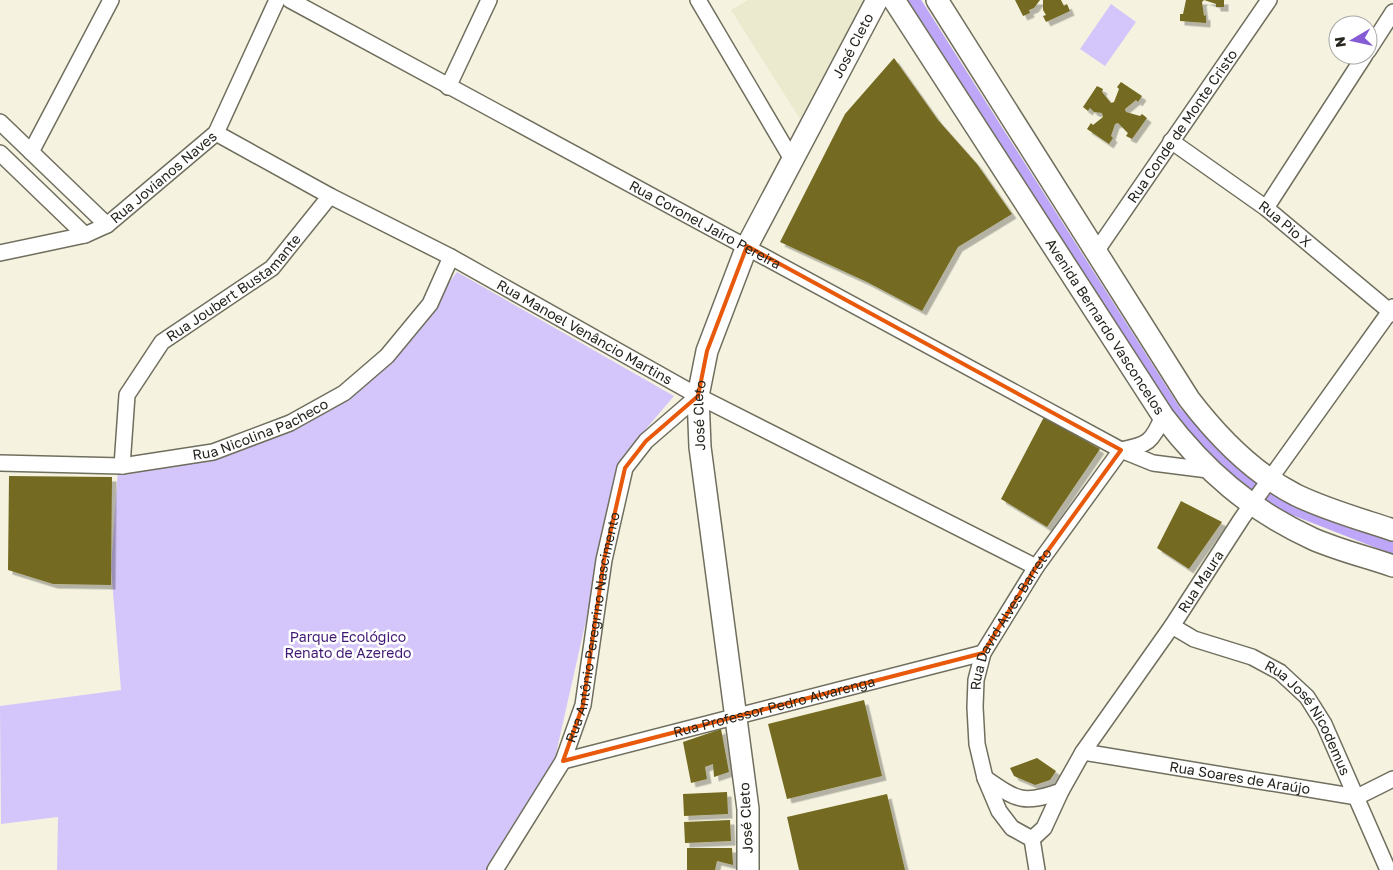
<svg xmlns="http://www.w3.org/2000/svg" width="1393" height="870" font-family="'Golos Text',sans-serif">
	<defs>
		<filter id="shadow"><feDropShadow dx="4.5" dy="4.5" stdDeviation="0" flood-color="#0004"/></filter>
	</defs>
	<rect width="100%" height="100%" fill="#f5f3e0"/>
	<path fill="#ebe9ce" d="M 748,0 L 864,0 L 800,119 L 731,10 Z"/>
	<path fill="#d4c6fb" d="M 1111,4 L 1136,22 L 1105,66 L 1080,49 Z
		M 457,272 L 674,396 L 623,456 L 553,767 L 488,870 L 57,870 L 58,817 L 1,824 L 0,706 L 121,690 L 111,568 L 118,469 L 293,425 L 385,369 Z"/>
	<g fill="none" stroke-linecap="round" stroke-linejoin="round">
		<path stroke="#bea7f9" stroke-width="14" d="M 913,0 L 1175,413 L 1244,477 L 1278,502 L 1393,547"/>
	</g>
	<path fill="#746a20" filter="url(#shadow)" d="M 1015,0 L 1040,0 L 1034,8 L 1029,10 L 1030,13 L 1023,16 Z
		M 1043,0 L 1061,0 L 1064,6 L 1067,4 L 1070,11 L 1046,22 L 1043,16 L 1046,15 L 1043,10 Z
		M 1186,0 L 1224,0 L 1224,7 L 1216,7 L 1216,4 L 1204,0 L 1202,2 L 1204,16 L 1206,15 L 1206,23 L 1180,21 L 1180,14 L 1183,14 Z
		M 894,58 L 938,120 L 977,164 L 1012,214 L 958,247 L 922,311 L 867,282 L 780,242 L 845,114 Z
		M 1121,82 L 1142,96 L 1138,102 L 1136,100 L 1125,109 L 1126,112 L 1140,116 L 1142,114 L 1147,118 L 1132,139 L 1126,136 L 1128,133 L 1118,123 L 1115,124 L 1111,136 L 1113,138 L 1109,144 L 1087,129 L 1091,123 L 1093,125 L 1103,117 L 1102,113 L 1094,112 L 1090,108 L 1088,111 L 1083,107 L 1097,86 L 1103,89 L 1102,92 L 1111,103 L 1114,102 L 1119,89 L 1117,87 Z
		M 1044,417 L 1100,449 L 1047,527 L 1001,499 Z
		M 9,476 L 112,477 L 111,585 L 53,584 L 8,570 Z
		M 1181,501 L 1222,522 L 1189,569 L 1157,548 Z
		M 864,700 L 882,776 L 787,799 L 768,724 Z
		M 721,729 L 729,772 L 714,777 L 713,764 L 705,767 L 707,779 L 691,783 L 683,742 Z
		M 1037,758 L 1056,771 L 1050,780 L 1035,785 L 1014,776 L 1010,768 Z
		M 727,792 L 728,814 L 684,816 L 683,794 Z
		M 887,794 L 905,870 L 799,870 L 787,817 Z
		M 730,820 L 731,841 L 685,843 L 684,822 Z
		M 687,848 L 732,848 L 733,865 L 717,861 L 715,870 L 687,870 Z"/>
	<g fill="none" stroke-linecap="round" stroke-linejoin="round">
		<g stroke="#706e5d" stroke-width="18">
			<g id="street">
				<path id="s1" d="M 290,0 L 1121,450 L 1153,463 L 1208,470"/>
				<path d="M 698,0 L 793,161"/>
				<path d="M 1368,51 L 1393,12"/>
				<path d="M 448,87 L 489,0"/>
				<path d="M 0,122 L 107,225"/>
				<path id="s2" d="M 216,133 L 330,196 L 451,257 L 698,396 L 1036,567"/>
				<path id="s3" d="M 1171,141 L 1266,208 L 1393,314"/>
				<path d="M 31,152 L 111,0"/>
				<path d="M 0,153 L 85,235"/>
				<path d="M 1266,208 L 1365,55"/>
				<path id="s4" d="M 0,253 L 85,235 L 107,225 L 216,133 L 277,0"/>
				<path id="s5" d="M 1095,253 L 1269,0"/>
				<path d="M 1121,450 C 1148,445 1152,442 1163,416"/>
				<path id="s6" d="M 0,463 L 122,466 L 213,452 L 290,423 L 344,393 L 387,356 L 430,304 L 451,257"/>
				<path id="s7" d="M 122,466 L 127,395 L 162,342 L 272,268 L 330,196"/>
				<path id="s8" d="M 1172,626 L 1194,639 L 1252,657 L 1280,672 L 1307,697 L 1324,724 L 1388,870"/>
				<path id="s9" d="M 1083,752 L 1357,797 L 1393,779"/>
				<path id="s10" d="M 563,761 L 983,653"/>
				<path d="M 985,778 C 1017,800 1023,805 1061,791"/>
				<path id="s11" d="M 1032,839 L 1044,828 L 1061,791 L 1083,752 L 1172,626 L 1242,518 L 1393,307"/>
				<path id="s12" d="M 1032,839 L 1012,828 L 999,811 L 985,778 L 977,744 L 975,707 L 976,680 L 983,653 L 1036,567 L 1121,450"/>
				<path d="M 1032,839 L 1037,870"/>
				<path id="s13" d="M 495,870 L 563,761 L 583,705 L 604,560 L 625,468 L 646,441 L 698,396"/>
			</g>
		</g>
		<g stroke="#706e5d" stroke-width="24">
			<g id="secondary">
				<path id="s14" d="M 894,0 L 1163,416 C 1205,471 1250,510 1313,539 C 1338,550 1367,557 1393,566"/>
				<path d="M 937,0 L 1189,399 C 1218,437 1253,473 1296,495 C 1327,510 1360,519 1393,530"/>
				<path id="s15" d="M 748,870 L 748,809 L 700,447 L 698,396 L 707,351 L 747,246 L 877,0"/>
			</g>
		</g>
		<use href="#street" stroke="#fff" stroke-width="15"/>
		<use href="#secondary" stroke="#fff" stroke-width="21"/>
	</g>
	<path fill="none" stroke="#e8590c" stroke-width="4" stroke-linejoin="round" d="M 747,246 L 1121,450 L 1036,567 L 983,653 L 563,761 L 583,705 L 604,560 L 625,468 L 646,441 L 698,396 L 707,351 Z"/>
	<g text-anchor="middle" stroke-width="5" stroke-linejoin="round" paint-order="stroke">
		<g font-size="14" fill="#25241d" stroke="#fff">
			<text dy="5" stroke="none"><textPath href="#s15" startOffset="862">José Cleto</textPath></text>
			<text dy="5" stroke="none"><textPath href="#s5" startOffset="154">Rua Conde de Monte Cristo</textPath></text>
			<text dy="5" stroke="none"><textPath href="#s4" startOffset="185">Rua Jovianos Naves</textPath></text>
			<text dy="5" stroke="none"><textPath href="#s1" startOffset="472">Rua Coronel Jairo Pereira</textPath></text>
			<text dy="5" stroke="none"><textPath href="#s3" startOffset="141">Rua Pio X</textPath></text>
			<text dy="5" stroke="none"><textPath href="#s7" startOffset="225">Rua Joubert Bustamante</textPath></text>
			<text dy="5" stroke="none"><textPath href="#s14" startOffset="389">Avenida Bernardo Vasconcelos</textPath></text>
			<text dy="5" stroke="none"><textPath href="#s2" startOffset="419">Rua Manoel Venâncio Martins</textPath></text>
			<text dy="5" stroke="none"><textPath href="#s15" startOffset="458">José Cleto</textPath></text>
			<text dy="5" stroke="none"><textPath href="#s6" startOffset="266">Rua Nicolina Pacheco</textPath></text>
			<text dy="5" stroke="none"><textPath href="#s11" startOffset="309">Rua Maura</textPath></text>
			<text dy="5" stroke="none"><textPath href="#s12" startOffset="249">Rua David Alves Barreto</textPath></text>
			<text dy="5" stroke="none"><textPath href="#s13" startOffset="266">Rua Antônio Peregrino Nascimento</textPath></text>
			<text dy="5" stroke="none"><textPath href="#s10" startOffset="218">Rua Professor Pedro Alvarenga</textPath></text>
			<text dy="5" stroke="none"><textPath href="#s8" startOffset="172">Rua José Nicodemus</textPath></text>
			<text dy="5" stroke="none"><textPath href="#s9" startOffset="159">Rua Soares de Araújo</textPath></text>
			<text transform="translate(746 818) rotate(-93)" y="5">José Cleto</text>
		</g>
		<g font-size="14" fill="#3f1875" stroke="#fff">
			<text x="348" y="642">Parque Ecológico<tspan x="348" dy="16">Renato de Azeredo</tspan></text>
		</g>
	</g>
	<g transform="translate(1353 40) rotate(261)"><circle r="24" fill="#ffffff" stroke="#a8a7a5"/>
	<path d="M0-4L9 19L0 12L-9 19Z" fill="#865cd6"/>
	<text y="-8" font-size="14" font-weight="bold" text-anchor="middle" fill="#25241d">N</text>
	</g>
</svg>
